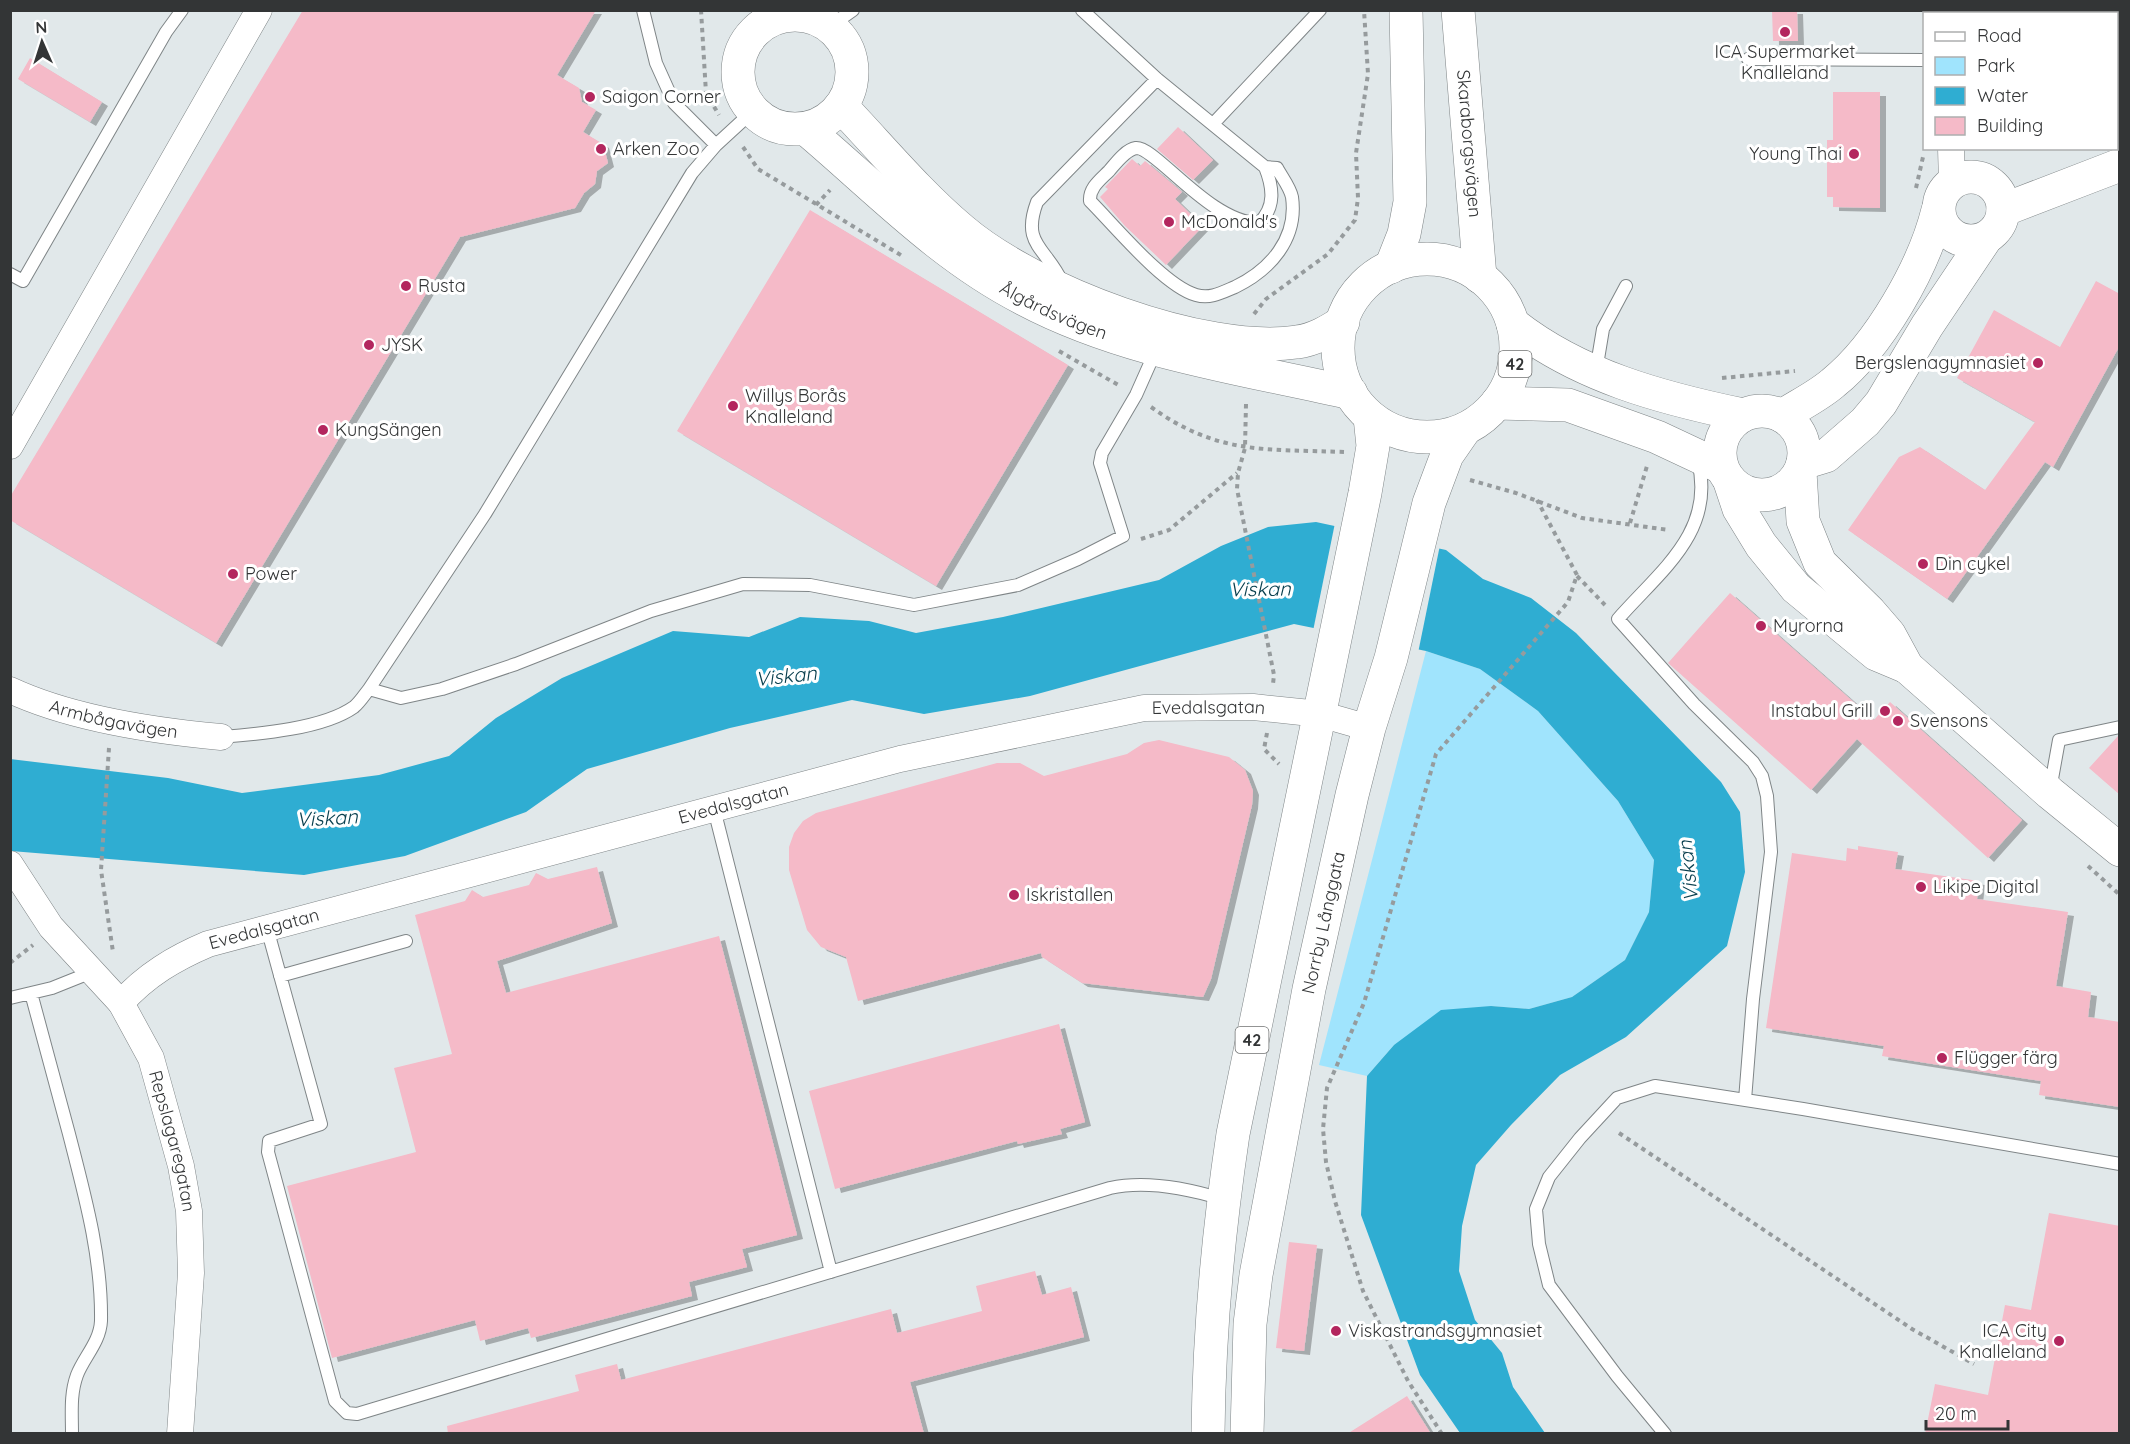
<svg xmlns="http://www.w3.org/2000/svg" width="2130" height="1444" font-family="Quicksand,sans-serif">
	<defs>
		<filter id="shadow"><feDropShadow dx="6" dy="4" stdDeviation="0" flood-color="#0004"/></filter>
	</defs>
	<rect width="100%" height="100%" fill="#e1e8ea"/>
	<path fill="#a0e4fd" d="M 1426,651 L 1480,669 L 1538,711 L 1618,801 L 1654,860 L 1649,912 L 1625,960 L 1572,997 L 1529,1009 L 1491,1006 L 1394,1045 L 1367,1076 L 1319,1065 Z"/>
	<path fill="#2fadd2" d="M 1316,522 L 1446,550 L 1483,579 L 1531,598 L 1576,633 L 1721,782 L 1740,812 L 1745,872 L 1727,946 L 1626,1037 L 1560,1075 L 1511,1125 L 1476,1165 L 1462,1226 L 1459,1271 L 1475,1320 L 1502,1353 L 1513,1387 L 1545,1433 L 1460,1433 L 1420,1375 L 1361,1215 L 1367,1076 L 1394,1045 L 1441,1010 L 1491,1006 L 1529,1009 L 1572,997 L 1625,960 L 1649,912 L 1654,860 L 1618,801 L 1538,711 L 1480,669 L 1426,651 L 1294,624 L 1030,696 L 924,714 L 852,700 L 730,728 L 587,769 L 526,812 L 405,856 L 304,875 L 11,851 L 10,759 L 168,778 L 242,793 L 379,775 L 449,756 L 496,718 L 562,678 L 673,631 L 749,637 L 800,617 L 869,621 L 916,633 L 1003,617 L 1159,580 L 1221,546 L 1268,527 Z"/>
	<path fill="#e1e8ea" d="M 1335,523 L 1440,545 L 1418,653 L 1313,631 Z"/>
	<path fill="#f5bac8" filter="url(#shadow)" d="M 303,10 L 596,10 L 557,75 L 579,88 L 582,102 L 596,110 L 583,132 L 603,144 L 608,163 L 597,171 L 595,184 L 584,193 L 575,208 L 460,237 L 216,643 L 10,520 L 10,497 Z
		M 1772,10 L 1797,10 L 1798,41 L 1773,41 Z
		M 30,58 L 102,102 L 90,122 L 18,79 Z
		M 1833,92 L 1880,92 L 1880,208 L 1833,207 L 1833,197 L 1827,197 L 1827,140 L 1833,140 Z
		M 1178,127 L 1213,160 L 1193,180 L 1157,149 Z
		M 1132,159 L 1140,166 L 1145,161 L 1182,192 L 1175,199 L 1203,226 L 1166,265 L 1125,226 L 1100,197 L 1108,189 L 1105,187 Z
		M 810,210 L 1068,365 L 936,586 L 677,431 Z
		M 2096,281 L 2120,294 L 2120,345 L 2053,467 L 2045,462 L 1947,599 L 1848,530 L 1899,457 L 1920,447 L 1985,490 L 2035,422 L 1957,378 L 1994,310 L 2060,347 Z
		M 1730,593 L 1874,720 L 1890,702 L 2022,820 L 1988,858 L 1857,739 L 1811,790 L 1668,663 Z
		M 2118,736 L 2120,736 L 2120,795 L 2089,768 Z
		M 1159,740 L 1229,757 L 1245,770 L 1253,791 L 1252,805 L 1211,979 L 1203,997 L 1082,983 L 1042,957 L 1041,953 L 858,1001 L 846,957 L 821,947 L 807,930 L 789,870 L 789,847 L 794,833 L 803,821 L 816,813 L 997,763 L 1020,763 L 1044,776 L 1127,754 L 1144,743 Z
		M 1858,846 L 1898,852 L 1895,869 L 1979,881 L 1977,899 L 2068,912 L 2056,986 L 2091,992 L 2088,1017 L 2120,1022 L 2120,1107 L 2039,1095 L 2041,1081 L 1882,1056 L 1884,1046 L 1766,1028 L 1792,853 L 1846,861 L 1847,848 L 1858,850 Z
		M 597,867 L 612,923 L 497,961 L 506,993 L 719,936 L 797,1235 L 742,1249 L 747,1267 L 689,1282 L 692,1296 L 531,1338 L 528,1328 L 480,1341 L 475,1320 L 332,1358 L 287,1186 L 416,1152 L 394,1068 L 452,1054 L 415,915 L 465,901 L 472,890 L 483,897 L 529,885 L 536,873 L 548,879 Z
		M 1059,1024 L 1085,1122 L 1060,1129 L 1062,1134 L 1018,1144 L 1017,1141 L 835,1189 L 809,1091 Z
		M 2049,1213 L 2120,1226 L 2120,1434 L 1925,1434 L 1935,1384 L 1988,1395 L 2005,1305 L 2031,1310 Z
		M 1289,1242 L 1317,1245 L 1304,1351 L 1276,1348 Z
		M 1035,1271 L 1042,1295 L 1071,1287 L 1084,1337 L 910,1382 L 924,1434 L 448,1434 L 447,1426 L 579,1391 L 575,1375 L 617,1364 L 621,1380 L 891,1309 L 897,1333 L 982,1311 L 976,1286 Z
		M 1407,1396 L 1431,1434 L 1347,1434 Z"/>
	<g fill="none" stroke-linecap="round" stroke-linejoin="round">
		<g stroke="#7f8587" stroke-width="14">
			<path id="lane" d="M 643,10 L 656,63 L 674,103 L 716,145
				M 1082,10 L 1157,79 L 1265,167 C 1273,187 1276,207 1259,223 C 1211,224 1155,146 1136,148 C 1125,150 1116,163 1109,171 C 1100,180 1089,188 1090,201 C 1114,225 1164,286 1196,295 C 1210,299 1221,293 1235,287 C 1270,270 1298,239 1292,197 C 1290,187 1281,176 1277,168 L 1265,167
				M 829,27 L 853,10
				M 1748,59 L 1924,60
				M 1213,124 L 1320,10
				M 10,274 L 23,281 L 166,32 L 182,10
				M 1062,282 C 1046,247 1021,245 1037,202 L 1157,79
				M 1596,371 L 1603,329 L 1626,286
				M 1698,461 C 1716,532 1660,571 1618,619 L 1694,704 L 1753,762 L 1762,776 L 1767,796 L 1771,852 L 1753,999 L 1745,1100
				M 369,689 L 401,698 L 442,689 L 516,664 L 651,611 L 743,584 L 810,585 L 914,605 L 1018,585 L 1078,559 L 1123,536 L 1100,463 L 1102,453 L 1136,395 L 1156,350
				M 221,737 C 258,734 323,729 354,707 C 360,702 365,694 369,689 L 485,514 L 692,173 L 716,145 L 753,111
				M 2050,790 L 2059,740 L 2120,727
				M 714,809 L 831,1272
				M 267,928 L 321,1124 L 269,1141 L 268,1152 L 335,1401 L 347,1413 L 357,1414 L 1110,1188 C 1146,1180 1186,1188 1222,1199
				M 280,976 L 406,941
				M 31,993 C 44,1040 56,1087 69,1134 C 85,1196 102,1257 101,1321 C 100,1342 84,1357 77,1375 C 70,1394 72,1413 72,1434
				M 10,998 L 52,988 L 92,972
				M 1665,1434 L 1617,1376 L 1549,1285 L 1539,1244 L 1536,1209 L 1549,1177 L 1580,1138 L 1617,1098 L 1655,1086 L 1803,1109 L 2120,1164"/>
		</g>
		<g stroke="#7f8587" stroke-width="27">
			<g id="street">
				<path d="M 1950,10 L 1950,14"/>
				<path d="M 1951,148 L 1952,183"/>
				<path d="M 10,446 L 259,10"/>
				<path id="s1" d="M 10,690 C 70,718 155,731 221,737"/>
				<path id="s2" d="M 10,864 L 51,927 L 121,1003 L 151,1058 L 181,1166 L 189,1211 L 191,1273 L 180,1434"/>
				<path id="s3" d="M 121,1003 C 146,975 175,958 208,944 L 900,759 L 1144,708 L 1253,707 L 1320,714 L 1369,728"/>
			</g>
		</g>
		<g stroke="#7f8587" stroke-width="34">
			<g id="secondary">
				<circle cx="795" cy="72" r="57"/>
				<path d="M 841,106 C 881,148 918,193 962,230 C 1032,290 1204,356 1297,342 C 1314,340 1329,331 1343,322"/>
				<path id="s4" d="M 806,129 C 876,188 940,256 1024,299 C 1124,352 1241,368 1351,393"/>
				<circle cx="1971" cy="209" r="32"/>
				<path d="M 2003,210 L 2120,165"/>
				<path d="M 1513,324 C 1579,376 1661,398 1743,415"/>
				<path d="M 1497,403 L 1568,405 L 1657,437 L 1721,467"/>
				<circle cx="1762" cy="453" r="42"/>
				<path d="M 1782,416 C 1799,405 1818,396 1833,383 C 1879,346 1924,267 1938,210"/>
				<path d="M 1803,463 L 1826,456 L 1865,422 L 1881,403 L 1927,326 L 1986,238"/>
				<path d="M 1800,472 L 1803,521 L 1820,563 L 1870,612 L 1889,634 L 1907,667 L 2050,793 L 2120,850"/>
				<path d="M 1730,482 L 1739,509 L 1761,545 L 1796,588 L 1876,654 L 1907,667"/>
			</g>
		</g>
		<g stroke="#7f8587" stroke-width="34">
			<g id="primary">
				<path id="s5" d="M 1458,10 L 1480,277"/>
				<circle cx="1427" cy="348" r="89"/>
				<path d="M 1391,267 L 1404,234 L 1410,202 L 1406,10"/>
				<path d="M 1208,1434 C 1209,1332 1218,1234 1233,1134 L 1365,493 L 1373,446 L 1370,417"/>
				<path id="s6" d="M 1247,1434 L 1250,1324 L 1256,1275 L 1309,989 L 1352,795 L 1369,728 L 1391,658 L 1429,503 L 1447,455 L 1465,429"/>
			</g>
		</g>
		<path stroke="#969b9d" stroke-width="4" stroke-dasharray="4.5 4.5" stroke-linecap="butt" d="M 701,10 L 706,93 L 719,115
			M 743,147 L 758,169 L 904,257
			M 1916,188 L 1923,157
			M 816,205 L 830,190
			M 1254,314 L 1266,299 L 1328,254 L 1355,220 L 1358,198 L 1356,153 L 1368,74 L 1364,10
			M 1059,351 L 1120,386
			M 1722,378 L 1795,371
			M 1246,404 L 1245,448 L 1238,473 L 1237,489 L 1274,675 L 1273,684
			M 1151,407 C 1218,455 1265,449 1344,452
			M 1470,480 L 1516,493 L 1582,518 L 1669,530
			M 1630,523 L 1647,466
			M 1141,539 L 1169,530 L 1237,473
			M 1577,576 L 1605,605
			M 1267,733 L 1264,749 L 1279,764
			M 109,748 L 101,870 L 113,952
			M 2088,866 L 2120,895
			M 10,963 L 33,945
			M 1619,1133 L 1912,1329 L 1974,1364
			M 1442,1434 L 1408,1381 L 1363,1291 L 1335,1201 L 1326,1162 L 1323,1129 L 1327,1088 L 1364,1003 L 1436,754 L 1568,602 L 1577,575 L 1537,500"/>
		<use href="#lane" stroke="#fff" stroke-width="12"/>
		<use href="#street" stroke="#fff" stroke-width="26"/>
		<use href="#secondary" stroke="#fff" stroke-width="33"/>
		<use href="#primary" stroke="#fff" stroke-width="33"/>
	</g>
	<g fill="#b3265e" stroke="#fff" stroke-width="2">
		<circle cx="1785" cy="32" r="6"/>
		<circle cx="590" cy="97" r="6"/>
		<circle cx="601" cy="149" r="6"/>
		<circle cx="1854" cy="154" r="6"/>
		<circle cx="1169" cy="222" r="6"/>
		<circle cx="406" cy="286" r="6"/>
		<circle cx="369" cy="345" r="6"/>
		<circle cx="2038" cy="363" r="6"/>
		<circle cx="733" cy="406" r="6"/>
		<circle cx="323" cy="430" r="6"/>
		<circle cx="1923" cy="564" r="6"/>
		<circle cx="233" cy="574" r="6"/>
		<circle cx="1761" cy="626" r="6"/>
		<circle cx="1885" cy="711" r="6"/>
		<circle cx="1898" cy="721" r="6"/>
		<circle cx="1921" cy="887" r="6"/>
		<circle cx="1014" cy="895" r="6"/>
		<circle cx="1942" cy="1058" r="6"/>
		<circle cx="1336" cy="1331" r="6"/>
		<circle cx="2059" cy="1341" r="6"/>
	</g>
	<g text-anchor="middle" stroke-width="6" stroke-linejoin="round" paint-order="stroke">
		<g fill="#fff" stroke="#707272" stroke-width="1.5">
			<rect x="1498.5" y="351" width="33" height="26" rx="4.5"/>
			<rect x="1235.5" y="1027" width="33" height="26" rx="4.5"/>
		</g>
		<g font-size="16" font-weight="bold" fill="#333536">
			<text x="1515" y="370">42</text>
			<text x="1252" y="1046">42</text>
		</g>
		<g font-size="18" fill="#333536" stroke="#fff" text-anchor="start">
			<text x="1785" y="58" text-anchor="middle">ICA Supermarket<tspan x="1785" dy="21">Knalleland</tspan></text>
			<text x="602" y="103">Saigon Corner</text>
			<text x="613" y="155">Arken Zoo</text>
			<text x="1842" y="160" text-anchor="end">Young Thai</text>
			<text x="1181" y="228">McDonald's</text>
			<text x="418" y="292">Rusta</text>
			<text x="381" y="351">JYSK</text>
			<text x="2026" y="369" text-anchor="end">Bergslenagymnasiet</text>
			<text x="745" y="402">Willys Borås<tspan x="745" dy="21">Knalleland</tspan></text>
			<text x="335" y="436">KungSängen</text>
			<text x="1935" y="570">Din cykel</text>
			<text x="245" y="580">Power</text>
			<text x="1773" y="632">Myrorna</text>
			<text x="1873" y="717" text-anchor="end">Instabul Grill</text>
			<text x="1910" y="727">Svensons</text>
			<text x="1933" y="893">Likipe Digital</text>
			<text x="1026" y="901">Iskristallen</text>
			<text x="1954" y="1064">Flügger färg</text>
			<text x="1348" y="1337">Viskastrandsgymnasiet</text>
			<text x="2047" y="1337" text-anchor="end">ICA City<tspan x="2047" dy="21">Knalleland</tspan></text>
		</g>
		<g font-size="18" fill="#333536" stroke="#fff">
			<text dy="6" stroke="none"><textPath href="#s5" startOffset="134">Skaraborgsvägen</textPath></text>
			<text dy="6" stroke="none"><textPath href="#s4" startOffset="309">Ålgårdsvägen</textPath></text>
			<text dy="6" stroke="none"><textPath href="#s3" startOffset="1136">Evedalsgatan</textPath></text>
			<text dy="6" stroke="none"><textPath href="#s1" startOffset="108">Armbågavägen</textPath></text>
			<text dy="6" stroke="none"><textPath href="#s3" startOffset="650">Evedalsgatan</textPath></text>
			<text dy="6" stroke="none"><textPath href="#s6" startOffset="518">Norrby Långgata</textPath></text>
			<text dy="6" stroke="none"><textPath href="#s3" startOffset="164">Evedalsgatan</textPath></text>
			<text dy="6" stroke="none"><textPath href="#s2" startOffset="327">Repslagaregatan</textPath></text>
		</g>
		<g font-size="20" font-style="italic" fill="#0a404f" stroke="#fff">
			<text transform="translate(1260 589) rotate(-1)" y="7">Viskan</text>
			<text transform="translate(786 676) rotate(-6)" y="7">Viskan</text>
			<text transform="translate(327 818) rotate(-3)" y="7">Viskan</text>
			<text transform="translate(1688 871) rotate(-96)" y="7">Viskan</text>
		</g>
	</g>
	<rect width="2130" height="1444" fill="none" stroke="#333536" stroke-width="24"/>
	<rect x="1923" y="12" width="195" height="138" fill="#ffffff" stroke="#adaeaf" stroke-width="1.5"/>
	<rect x="1935" y="32" width="30" height="9" fill="#ffffff" stroke="#adaeaf" stroke-width="1.5"/>
	<text x="1977" y="42" font-size="18" fill="#333536">Road</text>
	<rect x="1935" y="57" width="30" height="18" fill="#a0e4fd" stroke="#adaeaf" stroke-width="1.5"/>
	<text x="1977" y="72" font-size="18" fill="#333536">Park</text>
	<rect x="1935" y="87" width="30" height="18" fill="#2fadd2" stroke="#adaeaf" stroke-width="1.5"/>
	<text x="1977" y="102" font-size="18" fill="#333536">Water</text>
	<rect x="1935" y="117" width="30" height="18" fill="#f5bac8" stroke="#adaeaf" stroke-width="1.5"/>
	<text x="1977" y="132" font-size="18" fill="#333536">Building</text>
	<g transform="translate(42 42) rotate(357)" stroke="#ffffff" stroke-width="4.5" paint-order="stroke">
	<path d="M0-4.5L10 22L0 15L-10 22Z" fill="#333536"/>
	<text y="-9" font-size="16" font-weight="bold" text-anchor="middle" fill="#333536">N</text>
	</g>
	<path d="M1926 1420v9h82v-9" fill="none" stroke="#333536" stroke-width="3"/>
	<text x="1935" y="1420" font-size="18" fill="#333536" stroke="#ffffff" stroke-width="4.5" paint-order="stroke">20 m</text>
</svg>
